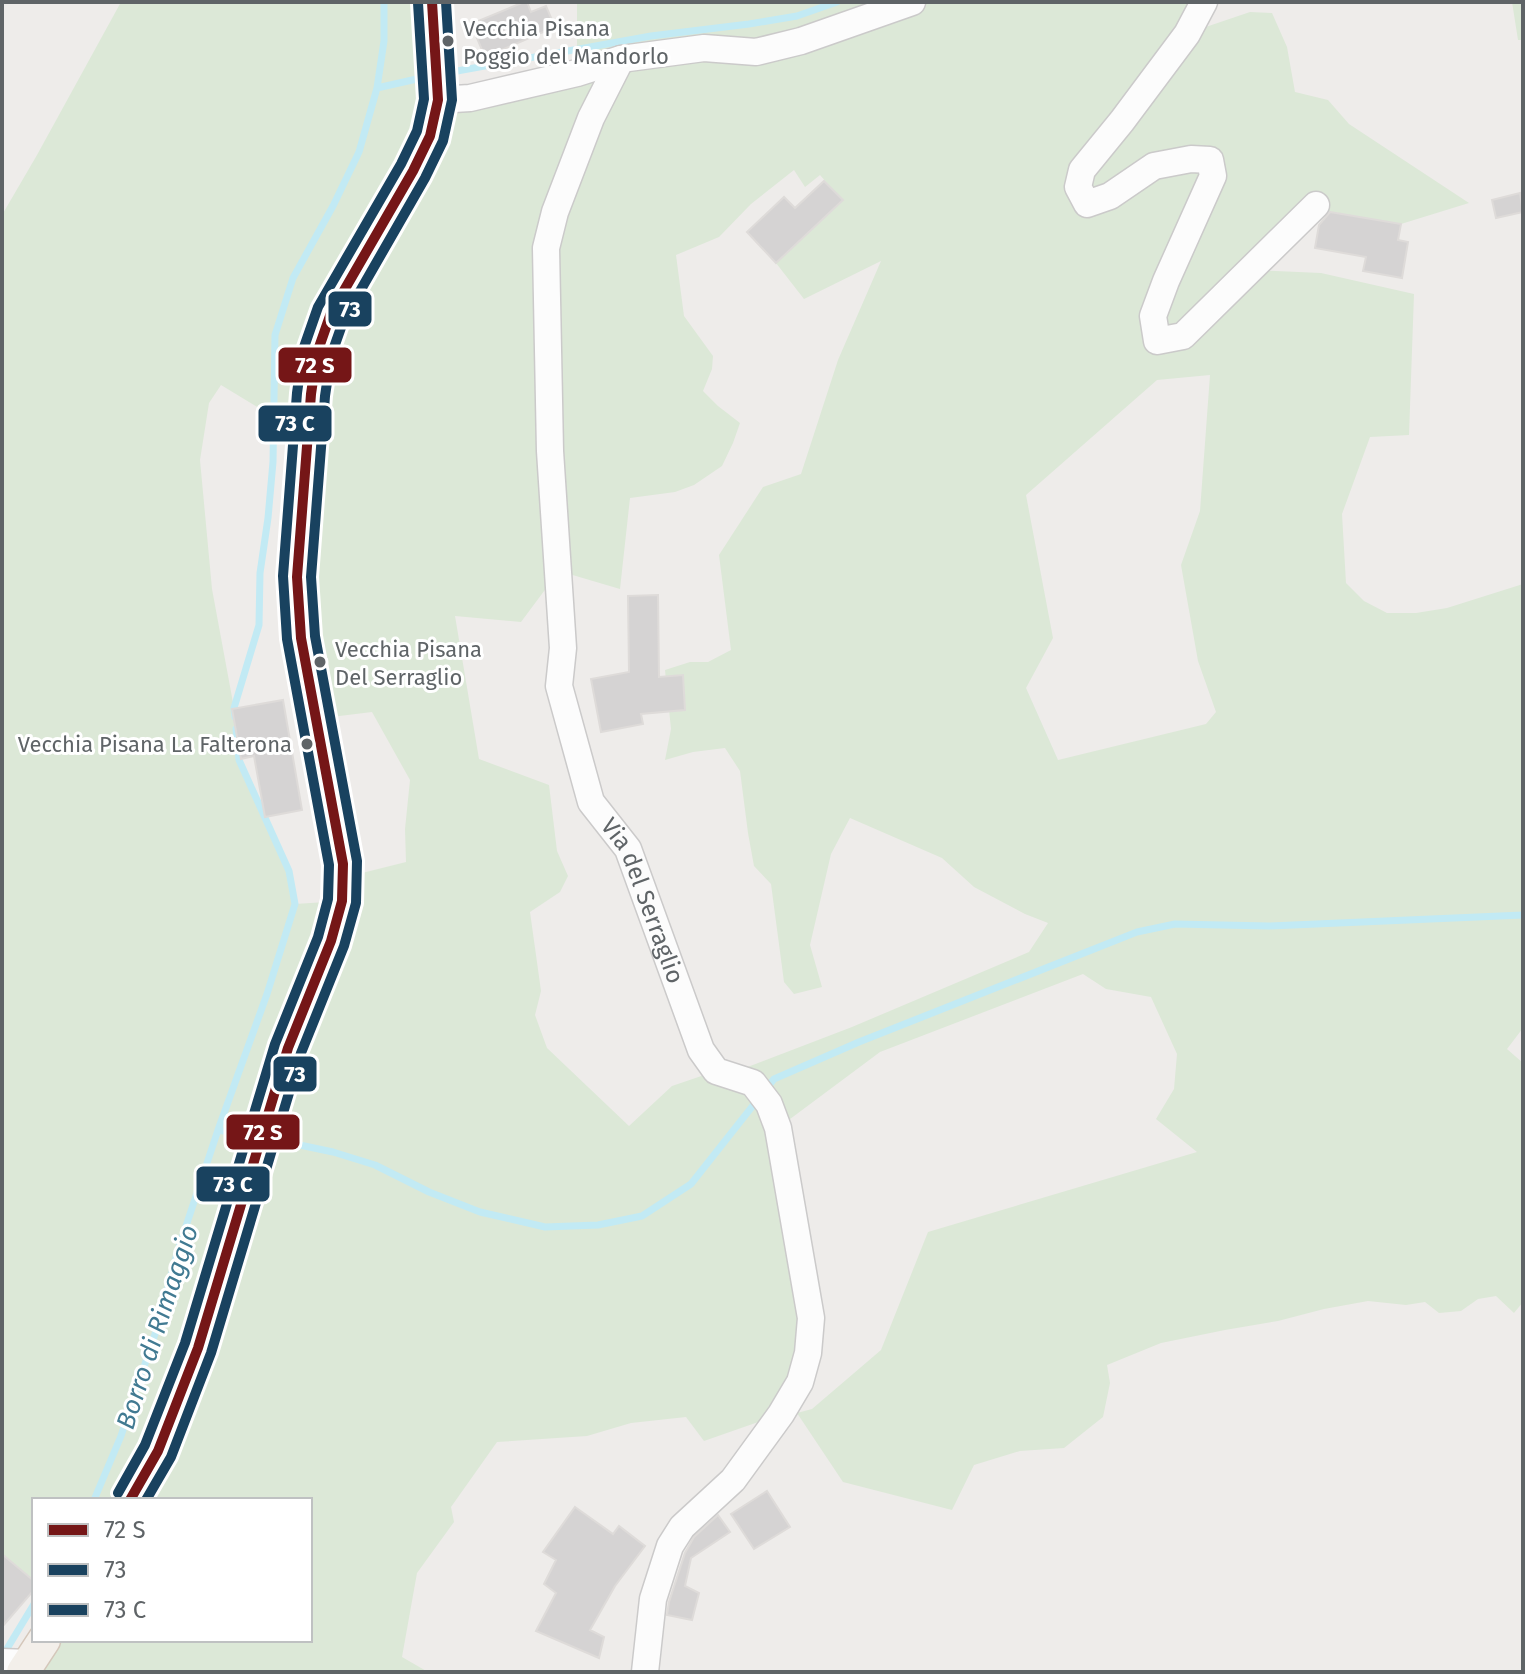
<svg xmlns="http://www.w3.org/2000/svg" width="1525" height="1674" font-family="'Fira Sans',sans-serif">
	<rect width="100%" height="100%" fill="#eeecea"/>
	<path fill="#dce8d7" fill-rule="evenodd" d="M 121,2 L 432,2 L 438,99 L 577,73 L 577,2 L 1204,2 L 1188,33 L 1250,12 L 1272,13 L 1287,47 L 1295,92 L 1328,100 L 1349,124 L 1469,203 L 1401,224 L 1321,210 L 1251,270 L 1321,273 L 1414,294 L 1409,435 L 1370,437 L 1342,514 L 1346,583 L 1364,601 L 1387,613 L 1416,613 L 1447,608 L 1523,584 L 1523,1028 L 1507,1049 L 1523,1063 L 1523,1302 L 1514,1313 L 1496,1296 L 1478,1299 L 1461,1311 L 1439,1313 L 1425,1302 L 1406,1305 L 1368,1301 L 1324,1309 L 1278,1321 L 1225,1330 L 1161,1343 L 1107,1365 L 1110,1383 L 1103,1417 L 1064,1448 L 1020,1451 L 974,1465 L 952,1510 L 843,1482 L 797,1413 L 812,1409 L 881,1350 L 928,1232 L 1197,1152 L 1156,1119 L 1174,1089 L 1177,1054 L 1151,997 L 1106,989 L 1083,974 L 880,1052 L 778,1128 L 811,1318 L 781,1414 L 704,1441 L 686,1417 L 631,1423 L 587,1436 L 497,1442 L 451,1507 L 454,1522 L 417,1573 L 402,1657 L 428,1672 L 24,1672 L 44,1640 L 310,1640 L 310,1500 L 34,1500 L 34,1581 L 7,1558 L 2,1564 L 2,215 L 37,155 ZM 794,170 L 805,187 L 820,175 L 842,200 L 776,263 L 804,299 L 881,261 L 838,360 L 801,474 L 763,487 L 719,555 L 731,650 L 708,662 L 690,662 L 665,670 L 671,729 L 665,760 L 693,752 L 725,748 L 740,771 L 748,833 L 754,866 L 771,884 L 784,982 L 794,994 L 822,987 L 810,945 L 831,854 L 850,818 L 942,858 L 974,887 L 1025,914 L 1048,923 L 1029,952 L 852,1027 L 729,1074 L 716,1071 L 672,1086 L 629,1126 L 547,1048 L 535,1015 L 541,991 L 530,912 L 560,892 L 568,876 L 557,851 L 549,785 L 479,759 L 455,616 L 521,622 L 559,571 L 620,589 L 630,498 L 675,492 L 694,485 L 722,466 L 733,443 L 740,423 L 718,406 L 703,391 L 712,369 L 713,356 L 684,316 L 676,255 L 719,237 L 751,204 ZM 1210,375 L 1200,511 L 1181,565 L 1198,661 L 1216,712 L 1206,724 L 1058,760 L 1026,688 L 1053,638 L 1026,495 L 1157,380 ZM 221,385 L 307,437 L 315,719 L 372,712 L 410,780 L 405,829 L 406,862 L 342,878 L 341,901 L 295,904 L 289,871 L 239,760 L 234,708 L 212,589 L 200,460 L 209,403 Z
		M 1512,2 L 1523,2 L 1523,40 L 1518,40 Z"/>
	<g fill="none" stroke-linecap="round" stroke-linejoin="round">
		<path stroke="#c2eaf4" stroke-width="7" d="M 446,73 L 651,36 L 749,24 L 797,16 L 837,2
			M 377,88 L 430,76
			M 235,717 L 234,708 L 259,625 L 260,573 L 268,518 L 273,462 L 275,335 L 293,278 L 333,206 L 359,152 L 377,88 L 384,41 L 384,2
			M 218,1130 L 251,1136
			M 271,1139 L 333,1152 L 375,1165 L 429,1192 L 480,1212 L 545,1227 L 598,1225 L 642,1216 L 691,1184 L 774,1079 L 859,1042 L 1137,932 L 1175,924 L 1269,926 L 1523,915
			M 94,1500 L 121,1436 L 156,1331 L 178,1250 L 218,1130 L 267,994 L 295,904 L 289,871 L 239,760 L 236,729
			M 2,1657 L 34,1604"/>
	</g>
	<path fill="#d5d3d3" stroke="#dedbd9" stroke-width="2" d="M 524,2 L 527,2 L 531,12 L 546,6 L 555,27 L 485,57 L 471,24 Z
		M 824,181 L 843,200 L 776,263 L 747,232 L 784,197 L 795,208 Z
		M 1520,193 L 1523,212 L 1496,218 L 1492,200 Z
		M 1330,212 L 1401,224 L 1398,240 L 1408,242 L 1402,278 L 1363,271 L 1366,257 L 1315,248 L 1319,225 Z
		M 658,595 L 659,677 L 683,675 L 685,710 L 641,714 L 643,724 L 601,732 L 591,679 L 629,672 L 628,596 Z
		M 283,700 L 302,810 L 265,817 L 254,756 L 241,759 L 232,709 Z
		M 767,1491 L 790,1527 L 754,1549 L 731,1514 Z
		M 575,1507 L 613,1534 L 619,1526 L 645,1546 L 615,1586 L 590,1630 L 604,1637 L 599,1658 L 536,1631 L 556,1593 L 544,1584 L 556,1560 L 543,1552 Z
		M 718,1515 L 730,1532 L 691,1558 L 685,1586 L 699,1593 L 692,1620 L 667,1615 L 669,1602 L 685,1553 L 694,1537 Z
		M 2,1554 L 34,1581 L 34,1590 L 2,1627 Z"/>
	<g fill="none" stroke-linecap="round" stroke-linejoin="round">
		<g stroke="#cbcaca" stroke-width="29">
			<g id="minor">
				<path d="M 1204,2 L 1187,34 L 1122,121 L 1082,170 L 1078,187 L 1087,204 L 1110,196 L 1154,166 L 1191,159 L 1210,160 L 1213,176 L 1166,281 L 1153,316 L 1157,341 L 1183,336 L 1316,205"/>
				<path id="s1" d="M 621,59 L 591,118 L 555,212 L 546,248 L 550,451 L 563,648 L 559,686 L 591,802 L 628,849 L 701,1050 L 716,1071 L 753,1083 L 769,1104 L 778,1128 L 811,1318 L 808,1353 L 800,1382 L 781,1414 L 733,1480 L 682,1527 L 670,1546 L 653,1599 L 645,1672"/>
				<path d="M 438,100 L 470,98 L 577,73 L 621,59 L 704,48 L 756,52 L 801,41 L 912,2"/>
				<path d="M 2,1662 L 28,1663"/>
			</g>
		</g>
		<g stroke="#d4c7ba" stroke-width="35">
			<path id="major" d="M 130,1500 L 158,1451 L 198,1348 L 288,1048 L 331,941 L 342,901 L 343,864 L 301,638 L 297,577 L 302,494 L 311,394 L 317,353 L 331,313 L 413,171 L 430,136 L 438,100 L 432,2
				M 23,1672 L 44,1640"/>
		</g>
		<use href="#minor" stroke="#fcfcfc" stroke-width="26"/>
		<use href="#major" stroke="#f3efea" stroke-width="32"/>
		<g stroke="#fff" stroke-width="16">
			<path id="bus-1" d="M 130,1500 L 158,1451 L 198,1348 L 288,1048 L 331,941 L 342,901 L 343,864 L 301,638 L 297,577 L 311,394 L 317,353 L 331,313 L 413,171 L 430,136 L 438,100 L 432,2"/>
		</g>
		<g stroke="#fff" stroke-width="16">
			<path id="bus-2" d="M 146,1500 L 171,1457 L 211,1353 L 301,1053 L 344,946 L 356,903 L 357,861 L 315,636 L 311,577 L 325,396 L 331,356 L 344,319 L 425,178 L 443,141 L 452,100 L 446,2"/>
		</g>
		<g stroke="#fff" stroke-width="16">
			<path id="bus-3" d="M 118,1493 L 145,1445 L 185,1343 L 275,1044 L 318,937 L 328,899 L 329,865 L 287,639 L 283,576 L 297,393 L 303,350 L 318,307 L 401,164 L 417,131 L 424,99 L 418,3"/>
		</g>
		<use href="#bus-1" stroke="#751617" stroke-width="10"/>
		<use href="#bus-2" stroke="#19425f" stroke-width="10"/>
		<use href="#bus-3" stroke="#19425f" stroke-width="10"/>
	</g>
	<g fill="#5f6467" stroke="#fff" stroke-width="3">
		<circle cx="448" cy="41" r="7"/>
		<circle cx="320" cy="662" r="7"/>
		<circle cx="307" cy="744" r="7"/>
	</g>
	<g text-anchor="middle" stroke-width="6" stroke-linejoin="round" paint-order="stroke">
		<g font-size="22" fill="#5f6467" stroke="#fff" text-anchor="start">
			<text x="463" y="36">Vecchia Pisana<tspan x="463" dy="28">Poggio del Mandorlo</tspan></text>
			<text x="335" y="657">Vecchia Pisana<tspan x="335" dy="28">Del Serraglio</tspan></text>
			<text x="292" y="752" text-anchor="end">Vecchia Pisana La Falterona</text>
		</g>
		<g font-size="24" fill="#5f6467" stroke="#fff">
			<text dy="8" stroke="none"><textPath href="#s1" startOffset="876">Via del Serraglio</textPath></text>
		</g>
		<g font-size="26" font-style="italic" fill="#417a92" stroke="#fff">
			<text transform="translate(157 1327) rotate(-72)" y="9">Borro di Rimaggio</text>
		</g>
	</g>
	<g stroke="#fff" stroke-width="3">
		<rect x="327" y="290" width="46" height="38" rx="8" fill="#19425f"/>
		<rect x="277" y="346" width="76" height="38" rx="8" fill="#751617"/>
		<rect x="257" y="404" width="76" height="39" rx="8" fill="#19425f"/>
		<rect x="272" y="1055" width="46" height="38" rx="8" fill="#19425f"/>
		<rect x="225" y="1113" width="76" height="38" rx="8" fill="#751617"/>
		<rect x="195" y="1165" width="76" height="38" rx="8" fill="#19425f"/>
	</g>
	<g font-size="22" text-anchor="middle" font-weight="bold" fill="#fff">
		<text x="350" y="317">73</text>
		<text x="315" y="373">72 S</text>
		<text x="295" y="431">73 C</text>
		<text x="295" y="1082">73</text>
		<text x="263" y="1140">72 S</text>
		<text x="233" y="1192">73 C</text>
	</g>
	<rect width="1525" height="1674" fill="none" stroke="#5f6467" stroke-width="8"/>
	<rect x="32" y="1498" width="280" height="144" fill="#ffffff" stroke="#bfc1c2" stroke-width="2"/>
	<rect x="48" y="1524" width="40" height="12" fill="#751617" stroke="#bfc1c2" stroke-width="2"/>
	<text x="104" y="1538" font-size="24" fill="#5f6467">72 S</text>
	<rect x="48" y="1564" width="40" height="12" fill="#19425f" stroke="#bfc1c2" stroke-width="2"/>
	<text x="104" y="1578" font-size="24" fill="#5f6467">73</text>
	<rect x="48" y="1604" width="40" height="12" fill="#19425f" stroke="#bfc1c2" stroke-width="2"/>
	<text x="104" y="1618" font-size="24" fill="#5f6467">73 C</text>
</svg>
